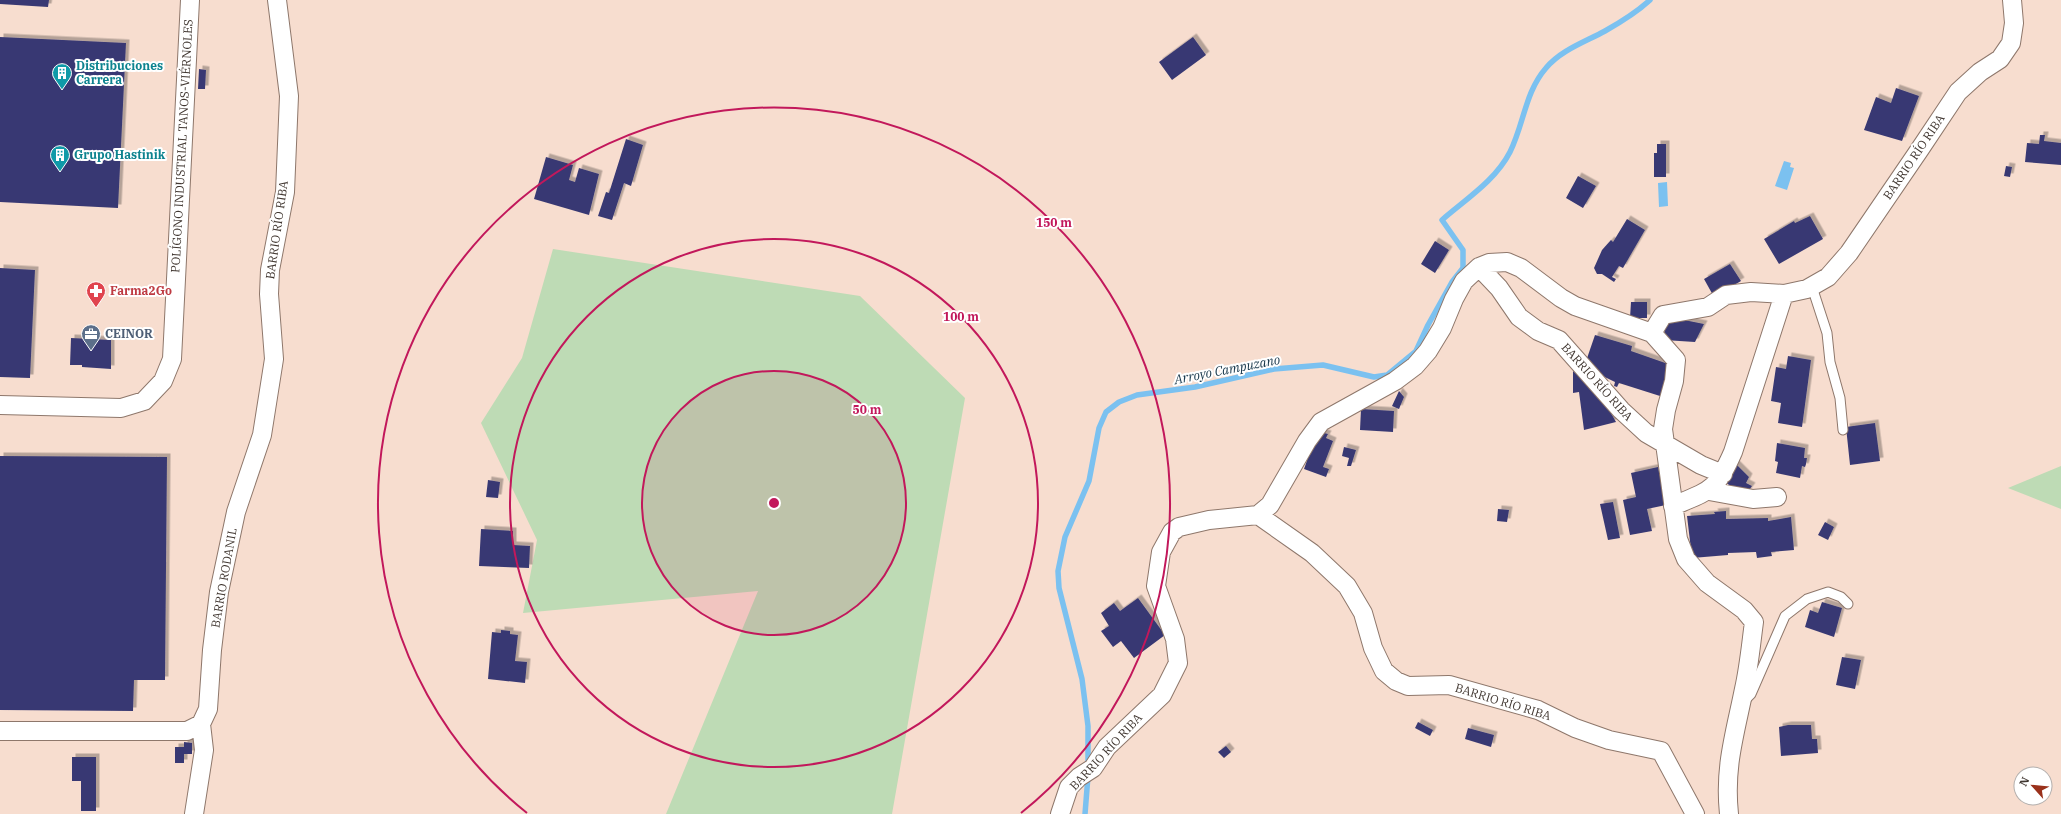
<svg xmlns="http://www.w3.org/2000/svg" width="2061" height="814" font-family="'IBM Plex Serif',serif">
	<defs>
		<filter id="shadow"><feDropShadow dx="3.5" dy="-3.5" stdDeviation="0" flood-color="#0004"/></filter>
	</defs>
	<rect width="100%" height="100%" fill="#f7ddcf"/>
	<path fill="#bedbb5" d="M 553,249 L 860,296 L 965,398 L 892,814 L 666,814 L 758,591 L 523,613 L 537,540 L 481,423 L 522,358 Z
		M 2061,466 L 2061,509 L 2008,488 Z"/>
	<path fill="#7bc1f0" d="M 1784,161 L 1791,163 L 1790,167 L 1794,168 L 1787,190 L 1775,186 Z
		M 1667,182 L 1668,206 L 1659,207 L 1658,183 Z"/>
	<g fill="none" stroke-linecap="round" stroke-linejoin="round">
		<path stroke="#7bc1f0" stroke-width="5.5" d="M 1088,765 L 1088,726 L 1082,679 L 1059,588 L 1058,571 L 1065,537 L 1089,481 L 1099,428 L 1106,412 L 1119,402 L 1137,395 L 1195,387 L 1274,369 L 1323,365 L 1374,377 L 1387,375 L 1416,351 L 1428,325 L 1452,282 L 1463,268 L 1463,250 L 1442,220 C 1466,199 1495,181 1510,152 C 1524,124 1525,92 1546,68 C 1561,50 1585,42 1605,31 C 1621,22 1637,12 1650,0
			M 1085,814 L 1088,776"/>
	</g>
	<path fill="#393973" filter="url(#shadow)" d="M 0,0 L 49,0 L 48,7 L 0,4 Z
		M 0,37 L 126,43 L 118,208 L 0,202 Z
		M 1193,37 L 1206,55 L 1172,80 L 1159,62 Z
		M 199,69 L 206,70 L 205,89 L 198,89 Z
		M 1896,88 L 1919,96 L 1902,141 L 1864,130 L 1876,97 L 1891,103 Z
		M 2040,135 L 2045,135 L 2044,141 L 2061,143 L 2061,165 L 2025,162 L 2027,143 L 2039,144 Z
		M 626,139 L 643,145 L 631,186 L 624,183 L 612,220 L 598,216 L 606,192 L 609,193 Z
		M 1657,144 L 1666,144 L 1666,177 L 1654,177 L 1654,153 L 1657,153 Z
		M 546,157 L 573,165 L 569,180 L 575,182 L 579,168 L 599,174 L 589,215 L 534,199 Z
		M 2006,166 L 2012,167 L 2010,177 L 2004,176 Z
		M 1578,176 L 1596,186 L 1583,208 L 1566,198 Z
		M 1810,216 L 1823,239 L 1779,264 L 1764,239 L 1794,221 L 1795,223 Z
		M 1627,219 L 1645,230 L 1623,268 L 1619,266 L 1612,277 L 1616,279 L 1614,282 L 1602,274 L 1597,274 L 1594,268 L 1602,250 L 1611,240 L 1613,242 Z
		M 1435,241 L 1449,250 L 1435,273 L 1421,264 Z
		M 1730,264 L 1741,281 L 1714,297 L 1704,279 Z
		M 0,268 L 35,270 L 30,378 L 0,377 Z
		M 1631,302 L 1647,302 L 1647,318 L 1630,318 Z
		M 1665,321 L 1689,321 L 1704,324 L 1695,342 L 1664,340 Z
		M 1595,335 L 1632,346 L 1631,351 L 1671,365 L 1660,396 L 1619,383 L 1617,387 L 1614,386 L 1615,382 L 1584,367 Z
		M 71,338 L 111,340 L 111,369 L 82,367 L 82,365 L 70,365 Z
		M 1788,356 L 1811,360 L 1802,427 L 1778,423 L 1781,403 L 1771,401 L 1776,367 L 1786,369 Z
		M 1573,371 L 1598,390 L 1616,422 L 1584,430 L 1579,392 L 1573,393 Z
		M 1399,391 L 1404,397 L 1399,409 L 1392,406 Z
		M 1361,409 L 1394,411 L 1393,432 L 1360,430 Z
		M 1875,423 L 1880,461 L 1850,465 L 1846,427 Z
		M 1320,432 L 1328,434 L 1326,438 L 1333,441 L 1323,467 L 1329,469 L 1326,477 L 1304,469 L 1316,435 Z
		M 1777,443 L 1805,448 L 1804,458 L 1807,458 L 1806,464 L 1805,467 L 1802,466 L 1800,478 L 1776,473 L 1778,462 L 1775,461 Z
		M 1344,447 L 1356,450 L 1351,466 L 1347,466 L 1349,458 L 1342,456 Z
		M 0,456 L 167,457 L 165,680 L 134,680 L 133,711 L 0,710 Z
		M 1734,462 L 1749,477 L 1746,483 L 1752,486 L 1747,493 L 1723,482 Z
		M 1658,467 L 1666,505 L 1647,509 L 1652,531 L 1630,535 L 1623,500 L 1636,497 L 1631,473 Z
		M 488,480 L 500,482 L 498,498 L 486,497 Z
		M 1613,502 L 1620,538 L 1608,540 L 1600,504 Z
		M 1498,509 L 1509,510 L 1507,522 L 1497,521 Z
		M 1726,511 L 1726,519 L 1768,518 L 1768,521 L 1791,517 L 1794,550 L 1771,552 L 1772,556 L 1757,558 L 1756,552 L 1728,553 L 1728,555 L 1692,558 L 1687,516 L 1715,514 L 1714,512 Z
		M 1825,522 L 1834,527 L 1828,540 L 1818,535 Z
		M 481,529 L 513,531 L 513,545 L 530,546 L 529,568 L 479,566 Z
		M 1138,598 L 1165,635 L 1134,658 L 1121,641 L 1113,647 L 1101,631 L 1109,626 L 1101,613 L 1114,603 L 1120,611 Z
		M 1822,602 L 1842,608 L 1834,637 L 1805,627 L 1810,610 L 1818,613 Z
		M 501,630 L 510,631 L 510,634 L 518,635 L 515,661 L 527,662 L 525,683 L 488,679 L 492,632 L 501,633 Z
		M 1842,657 L 1861,660 L 1855,689 L 1836,685 Z
		M 1418,722 L 1433,730 L 1430,736 L 1415,728 Z
		M 1788,725 L 1811,725 L 1812,739 L 1817,739 L 1818,753 L 1781,756 L 1779,727 Z
		M 1468,728 L 1494,735 L 1491,747 L 1465,739 Z
		M 184,742 L 192,743 L 192,754 L 184,754 L 184,763 L 175,763 L 175,747 L 184,747 Z
		M 1226,746 L 1231,752 L 1224,758 L 1218,752 Z
		M 72,757 L 96,757 L 96,811 L 81,811 L 81,781 L 72,781 Z"/>
	<g fill="none" stroke-linecap="round" stroke-linejoin="round">
		<g stroke="#8e776b" stroke-width="11">
			<path id="lane" d="M 1812,287 L 1827,333 L 1830,362 L 1840,398 L 1843,430
				M 1747,698 L 1751,694 L 1785,616 L 1807,599 L 1828,592 L 1841,597 L 1848,604"/>
		</g>
		<g stroke="#8e776b" stroke-width="20">
			<path id="street" d="M 1479,267 L 1499,288 L 1519,317 L 1538,331 L 1559,340 L 1621,410 L 1646,433 L 1701,465 L 1723,474
				M 1652,333 L 1663,315 L 1708,307 L 1726,295 L 1751,292 L 1784,294 L 1807,289 L 1828,277 L 1849,253 L 1920,149 L 1958,92 L 1980,72 L 2000,59 L 2011,43 L 2014,23 L 2012,0
				M 0,405 L 121,408 L 144,401 L 163,381 L 172,359 L 190,0
				M 1709,491 L 1753,499 L 1777,497
				M 1673,506 C 1711,490 1716,491 1733,452 L 1784,294
				M 1258,515 L 1312,553 L 1347,586 L 1363,613 L 1373,648 L 1384,671 L 1396,681 L 1408,686 L 1449,685 L 1538,710 L 1575,728 L 1609,740 L 1661,751 L 1695,814
				M 0,731 L 187,731 L 201,724 L 208,709 L 212,650 L 219,592 L 236,512 L 262,435 L 274,359 L 269,294 L 270,270 L 285,192 L 289,96 L 277,0
				M 194,814 L 204,750 L 201,724
				M 1060,814 L 1069,787 L 1079,777 L 1093,768 L 1107,747 L 1162,695 L 1178,663 L 1175,639 L 1156,586 L 1161,552 L 1172,532 L 1179,527 L 1209,520 L 1258,515 L 1270,505 L 1307,441 L 1321,422 L 1395,381 L 1415,366 L 1428,351 L 1442,328 L 1454,299 L 1464,281 L 1479,267 L 1489,263 L 1507,262 L 1521,268 L 1561,298 L 1575,306 L 1652,333 L 1676,360 L 1674,381 L 1666,410 L 1663,429 L 1678,539 L 1686,559 L 1707,583 L 1744,610 L 1754,622 C 1751,644 1749,667 1744,689 C 1735,734 1724,767 1729,814"/>
		</g>
		<use href="#lane" stroke="#fff" stroke-width="9"/>
		<use href="#street" stroke="#fff" stroke-width="18"/>
	</g>
	<circle cx="774" cy="503" r="132" fill="#c2185b" fill-opacity=".12"/>
	<g fill="none" stroke="#c2185b" stroke-width="2">
		<circle cx="774" cy="503" r="132"/>
		<circle cx="774" cy="503" r="264"/>
		<path d="M527 813A396 396 0 1 1 1021 813"/>
	</g>
	<defs>
		<g id="building-pin" transform="scale(1)"><path d="M0 17L-7.5 6A9.5 9.5 0 1 1 7.5 6Z" fill="#0f9aa8" stroke="#fff"/><path d="M-4-6H4V6H1V3H-1V6H-4ZM-2.5-4.3h1.7v1.8h-1.7ZM.8-4.3h1.7v1.8H.8ZM-2.5-1h1.7V.8h-1.7ZM.8-1h1.7V.8H.8Z" fill="#fff"/></g>
		<g id="pharmacy-pin" transform="scale(1)"><path d="M0 17L-7.5 6A9.5 9.5 0 1 1 7.5 6Z" fill="#e0444e" stroke="#fff"/><path d="M-2-6h4v4h4v4h-4v4h-4v-4h-4v-4h4Z" fill="#fff"/></g>
		<g id="office-pin" transform="scale(1)"><path d="M0 17L-7.5 6A9.5 9.5 0 1 1 7.5 6Z" fill="#5c6f8a" stroke="#fff"/><path d="M-6-3h4V-5.5h4V-3h4V5H-6ZM-1-4.5V-3h2v-1.5ZM-6 0V1H6V0Z" fill="#fff"/></g>
	</defs>
	<g fill-rule="evenodd">
		<use href="#building-pin" x="62" y="73"/>
		<use href="#building-pin" x="60" y="155"/>
		<use href="#pharmacy-pin" x="96" y="291"/>
		<use href="#office-pin" x="91" y="334"/>
	</g>
	<g text-anchor="middle" stroke-width="4" stroke-linejoin="round" paint-order="stroke">
		<g font-size="12" font-weight="bold" fill="#0d838f" stroke="#fff" text-anchor="start">
			<text x="76" y="70">Distribuciones<tspan x="76" dy="14">Carrera</tspan></text>
			<text x="74" y="159">Grupo Hastinik</text>
		</g>
		<g font-size="12" fill="#413731" stroke="#fff">
			<text transform="translate(182 146) rotate(-87)" y="4">POLÍGONO INDUSTRIAL TANOS-VIÉRNOLES</text>
			<text transform="translate(1914 157) rotate(-56)" y="4">BARRIO RÍO RIBA</text>
			<text transform="translate(277 230) rotate(-82)" y="4">BARRIO RÍO RIBA</text>
			<text transform="translate(1597 382) rotate(48)" y="4">BARRIO RÍO RIBA</text>
			<text transform="translate(224 578) rotate(-80)" y="4">BARRIO RODANIL</text>
			<text transform="translate(1503 702) rotate(17)" y="4">BARRIO RÍO RIBA</text>
			<text transform="translate(1106 752) rotate(-47)" y="4">BARRIO RÍO RIBA</text>
		</g>
		<g font-size="12" font-weight="bold" fill="#be3a42" stroke="#fff" text-anchor="start">
			<text x="110" y="295">Farma2Go</text>
		</g>
		<g font-size="12" font-weight="bold" fill="#4e5e75" stroke="#fff" text-anchor="start">
			<text x="105" y="338">CEINOR</text>
		</g>
		<g font-size="13" font-style="italic" fill="#17364a" stroke="#fff">
			<text transform="translate(1227 369) rotate(-11)" y="5">Arroyo Campuzano</text>
		</g>
	</g>
	<circle cx="774" cy="503" r="6" fill="#c2185b" stroke="#fff" stroke-width="2"/>
	<g font-size="12" text-anchor="middle" font-weight="bold" fill="#c2185b" stroke="#fff" stroke-width="4" stroke-linejoin="round" paint-order="stroke">
		<text x="1054" y="227">150 m</text>
		<text x="961" y="321">100 m</text>
		<text x="867" y="414">50 m</text>
	</g>
	<g transform="translate(2033 786) rotate(297)"><circle r="19" fill="#ffffff" stroke="#b3afad"/>
	<path d="M0-3L7 15L0 10L-7 15Z" fill="#9a311b"/>
	<text y="-6" font-size="11" font-weight="bold" text-anchor="middle" fill="#413731">N</text>
	</g>
</svg>
